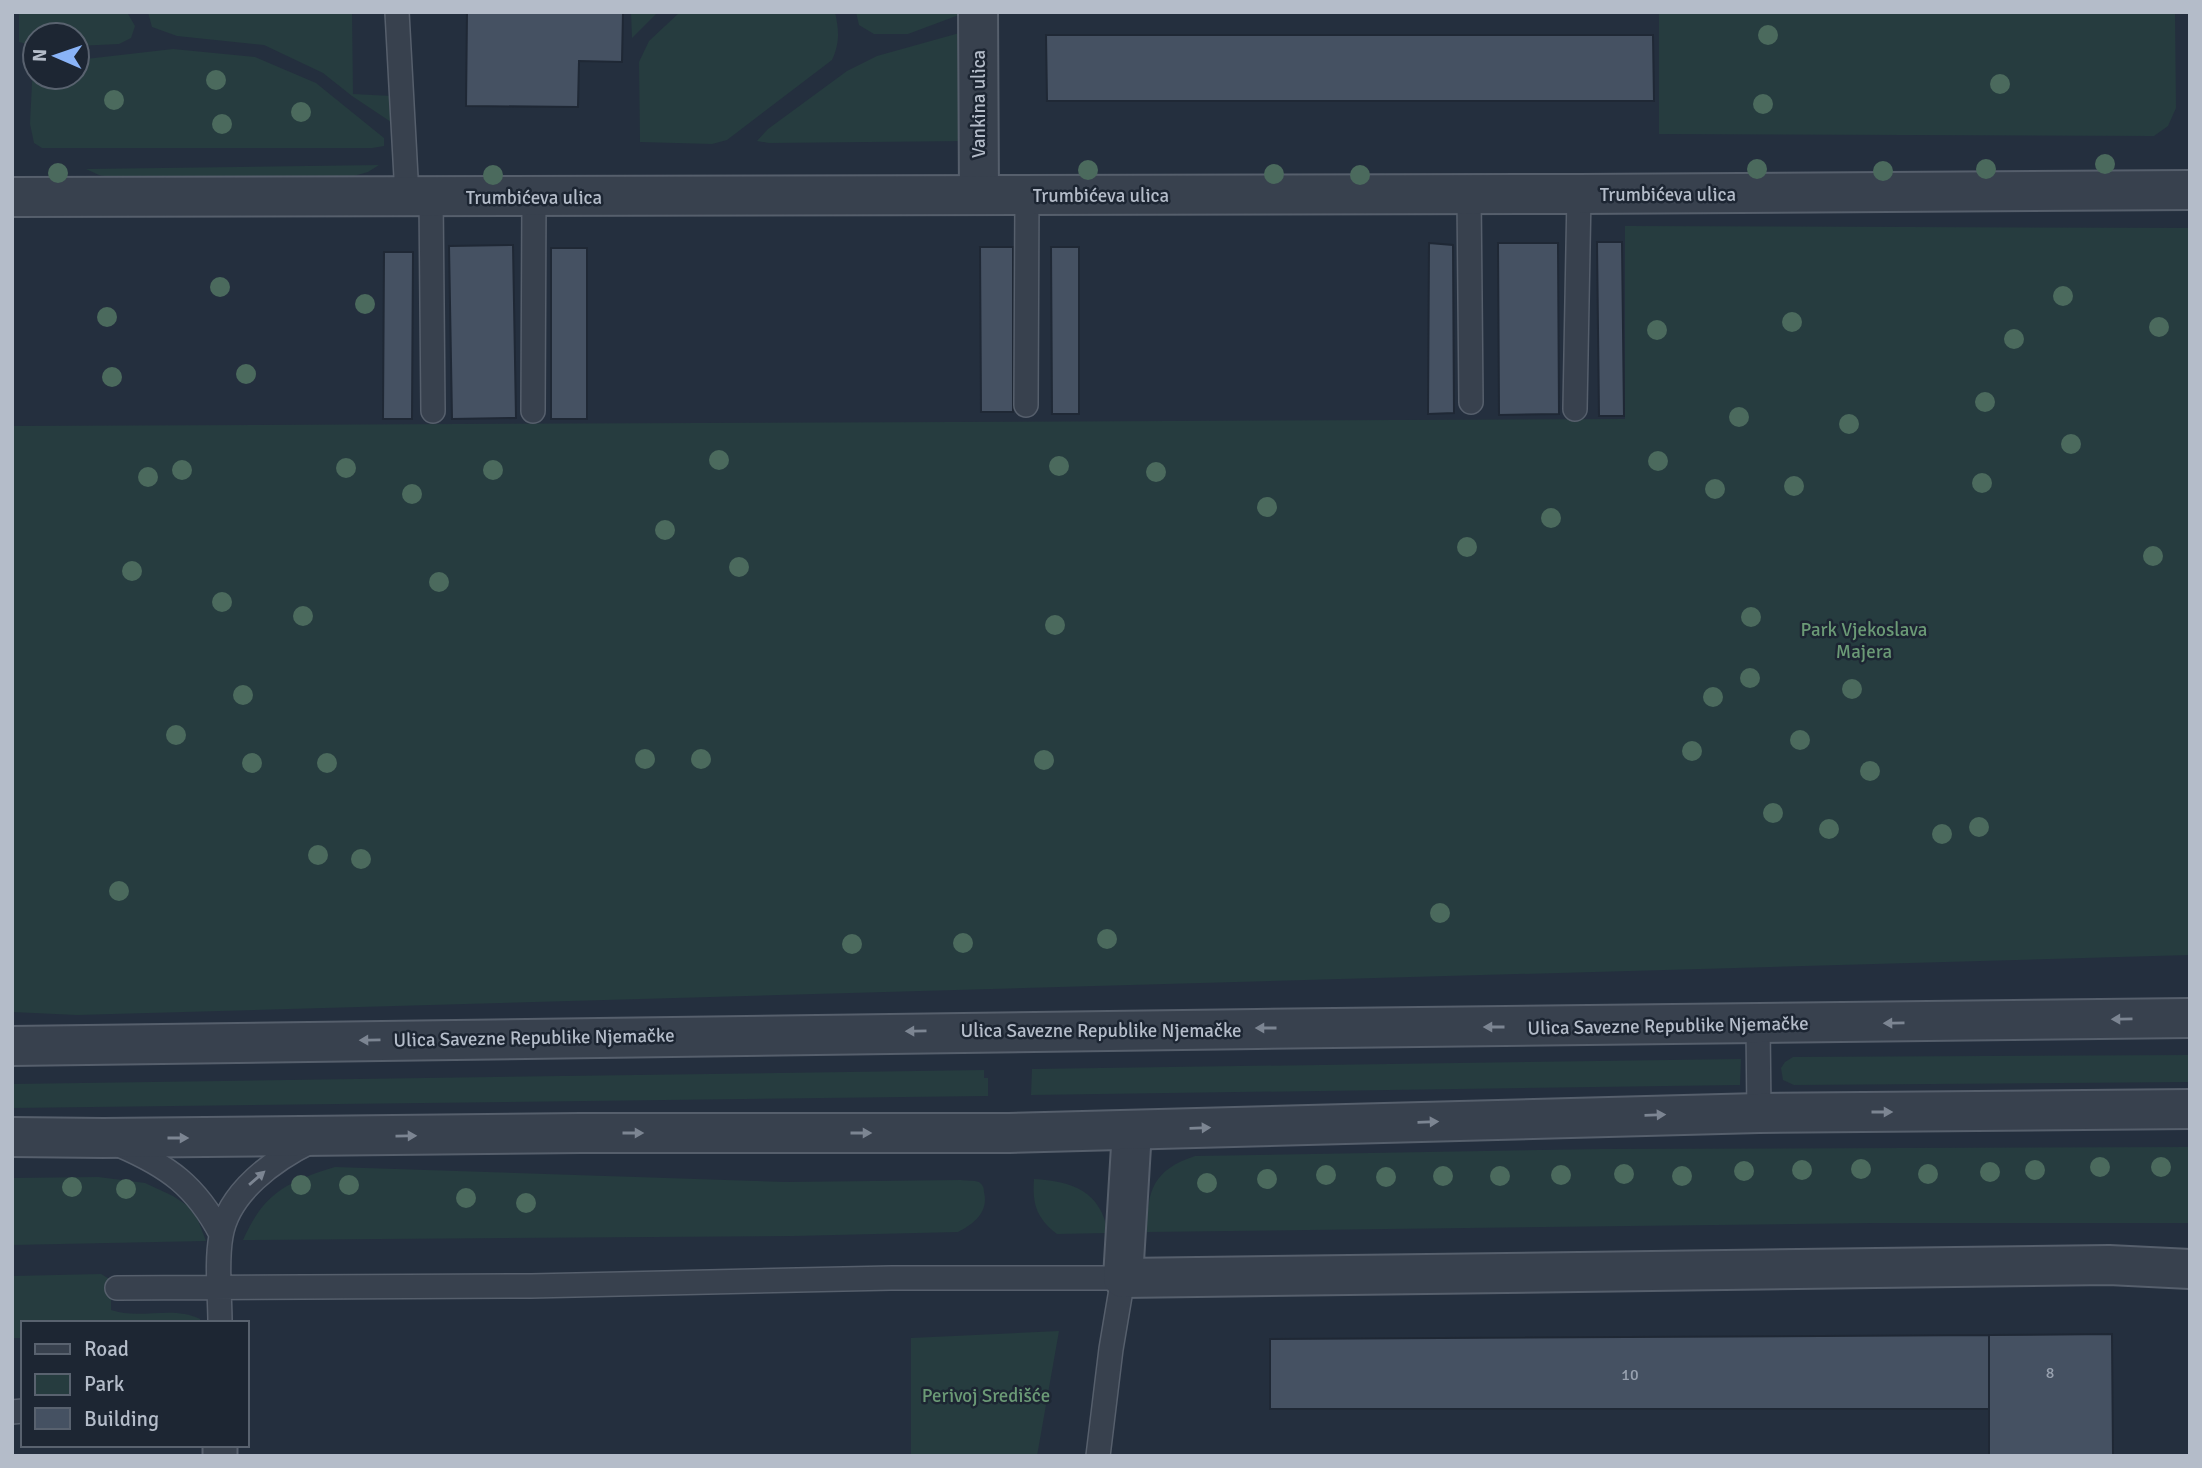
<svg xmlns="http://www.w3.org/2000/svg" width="2202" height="1468" font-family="Signika,sans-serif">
	<rect width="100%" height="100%" fill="#242f3e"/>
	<path fill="#263c3f" d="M 19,12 L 127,12 L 135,26 L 131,38 L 119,44 L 77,46 L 77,35 L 35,35 L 35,46 L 19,42 Z
		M 148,12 L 352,12 L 353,94 L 392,96 L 391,122 L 352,96 L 323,73 L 264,45 L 177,36 L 152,27 Z
		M 631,12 L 658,12 L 632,38 Z
		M 680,12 L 835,12 C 839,30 840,43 832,60 L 727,140 L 712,144 L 640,142 L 639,62 L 649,41 Z
		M 856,12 L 967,12 L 908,34 L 874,34 L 859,25 Z
		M 1659,12 L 2175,12 L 2176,108 L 2168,126 L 2154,136 L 1659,134 Z
		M 963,32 L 968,141 L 769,143 L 757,141 L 768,129 L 847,71 L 877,56 Z
		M 173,49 L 255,57 L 316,83 L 384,138 L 384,146 L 372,148 L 42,148 L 34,143 L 30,124 L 33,62 L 35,77 L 77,77 L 77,60 Z
		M 379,165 L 368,172 L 354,176 L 114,178 L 99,175 L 86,169 Z
		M 1625,226 L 2190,228 L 2190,955 L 77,1015 L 12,1012 L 12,426 L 1625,419 Z
		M 2190,1055 L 2190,1082 L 1794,1085 L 1783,1080 L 1781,1068 L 1785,1062 L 1793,1057 Z
		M 1741,1059 L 1740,1085 L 1031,1095 L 1032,1069 Z
		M 984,1070 L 984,1078 L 988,1078 L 988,1096 L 12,1108 L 12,1084 Z
		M 2190,1147 L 2190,1223 L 1873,1223 L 1147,1232 C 1147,1190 1153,1170 1195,1156 L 1602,1149 Z
		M 335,1167 L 786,1182 L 961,1180 C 966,1181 974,1180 979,1182 C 983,1185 984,1188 984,1192 C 989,1212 974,1224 958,1232 L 794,1236 L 243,1240 C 264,1193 286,1182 335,1167 Z
		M 98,1177 L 145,1183 L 173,1196 L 194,1210 L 206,1241 L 12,1245 L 12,1178 Z
		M 1034,1179 C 1072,1181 1101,1191 1108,1233 L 1057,1234 C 1037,1218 1032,1205 1034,1179 Z
		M 101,1274 L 111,1280 L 111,1310 C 140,1320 173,1305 200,1319 L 201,1323 L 23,1323 L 23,1338 L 12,1338 L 12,1276 Z
		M 1059,1331 L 1037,1456 L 911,1456 L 911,1338 Z"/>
	<path fill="#455162" stroke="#1f2835" stroke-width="2" d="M 467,12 L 623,12 L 622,62 L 579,61 L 578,107 L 466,106 Z
		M 1046,35 L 1653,35 L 1654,101 L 1047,101 Z
		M 1597,242 L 1622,242 L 1624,416 L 1599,416 Z
		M 1429,243 L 1453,245 L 1454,413 L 1428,414 Z
		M 1498,243 L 1558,243 L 1559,414 L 1499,415 Z
		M 513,245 L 516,418 L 452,419 L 449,246 Z
		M 980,247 L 1013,247 L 1013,412 L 981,412 Z
		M 1051,247 L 1079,247 L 1079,414 L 1052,414 Z
		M 551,248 L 587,248 L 587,419 L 551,419 Z
		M 384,252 L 413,252 L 412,419 L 383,419 Z
		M 2112,1334 L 2113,1456 L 1989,1456 L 1989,1335 Z
		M 1989,1335 L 1989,1409 L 1270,1409 L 1270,1339 Z"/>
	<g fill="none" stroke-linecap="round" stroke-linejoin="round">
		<g stroke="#565f6c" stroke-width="26">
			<path id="service" d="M 397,12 L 407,196
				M 1469,194 L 1471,402
				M 431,196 L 433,411
				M 1026,405 L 1027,195
				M 1575,409 L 1579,194
				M 533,411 L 534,197
				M 1758,1025 L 1759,1113
				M 119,1145 C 168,1166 196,1186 221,1234
				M 117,1288 L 531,1286 L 891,1278 L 1123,1278 L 1111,1349 L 1098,1456
				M 220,1323 C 220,1295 216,1263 221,1236 C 228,1192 275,1159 312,1141
				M 12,1412 L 23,1411"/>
		</g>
		<g stroke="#565f6c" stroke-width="37">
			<path id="pedestrian" d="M 220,1445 L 220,1456"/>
		</g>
		<g stroke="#565f6c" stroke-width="42">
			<path id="minor" d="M 978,12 L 979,195
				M 1132,1130 L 1123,1278 L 2109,1265 L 2190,1269"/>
		</g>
		<g stroke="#565f6c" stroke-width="42">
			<path id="tertiary" d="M 12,197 L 1579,194 L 2190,190
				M 12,1046 C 738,1030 1464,1030 2190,1018
				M 12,1137 L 103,1138 L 581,1133 L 1009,1133 L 1759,1113 L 2190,1109"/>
		</g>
		<use href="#service" stroke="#38414e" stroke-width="23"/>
		<use href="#pedestrian" stroke="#38414e" stroke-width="33"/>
		<use href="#minor" stroke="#38414e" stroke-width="38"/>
		<use href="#tertiary" stroke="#38414e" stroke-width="38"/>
	</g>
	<g fill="#4b6a5d">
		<circle cx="1768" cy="35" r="10"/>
		<circle cx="216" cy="80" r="10"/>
		<circle cx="2000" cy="84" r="10"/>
		<circle cx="114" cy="100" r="10"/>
		<circle cx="1763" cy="104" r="10"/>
		<circle cx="301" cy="112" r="10"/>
		<circle cx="222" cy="124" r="10"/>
		<circle cx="2105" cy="164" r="10"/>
		<circle cx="1757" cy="169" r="10"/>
		<circle cx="1986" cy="169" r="10"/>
		<circle cx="1088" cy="170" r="10"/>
		<circle cx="1883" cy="171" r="10"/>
		<circle cx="58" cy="173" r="10"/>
		<circle cx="1274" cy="174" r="10"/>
		<circle cx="493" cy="175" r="10"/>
		<circle cx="1360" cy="175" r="10"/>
		<circle cx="220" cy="287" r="10"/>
		<circle cx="2063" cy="296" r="10"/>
		<circle cx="365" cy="304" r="10"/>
		<circle cx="107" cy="317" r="10"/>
		<circle cx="1792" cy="322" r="10"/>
		<circle cx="2159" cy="327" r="10"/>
		<circle cx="1657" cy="330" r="10"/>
		<circle cx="2014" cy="339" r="10"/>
		<circle cx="246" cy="374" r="10"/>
		<circle cx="112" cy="377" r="10"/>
		<circle cx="1985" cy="402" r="10"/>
		<circle cx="1739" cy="417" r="10"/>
		<circle cx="1849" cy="424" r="10"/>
		<circle cx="2071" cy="444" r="10"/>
		<circle cx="719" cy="460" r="10"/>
		<circle cx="1658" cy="461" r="10"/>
		<circle cx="1059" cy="466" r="10"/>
		<circle cx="346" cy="468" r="10"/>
		<circle cx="182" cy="470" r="10"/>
		<circle cx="493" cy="470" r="10"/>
		<circle cx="1156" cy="472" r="10"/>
		<circle cx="148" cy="477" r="10"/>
		<circle cx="1982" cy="483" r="10"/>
		<circle cx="1794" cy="486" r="10"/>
		<circle cx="1715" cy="489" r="10"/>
		<circle cx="412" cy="494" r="10"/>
		<circle cx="1267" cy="507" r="10"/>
		<circle cx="1551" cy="518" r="10"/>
		<circle cx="665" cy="530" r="10"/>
		<circle cx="1467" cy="547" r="10"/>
		<circle cx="2153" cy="556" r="10"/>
		<circle cx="739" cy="567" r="10"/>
		<circle cx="132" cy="571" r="10"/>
		<circle cx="439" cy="582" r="10"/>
		<circle cx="222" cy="602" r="10"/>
		<circle cx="303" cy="616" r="10"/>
		<circle cx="1751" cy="617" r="10"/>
		<circle cx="1055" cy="625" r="10"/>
		<circle cx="1750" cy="678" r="10"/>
		<circle cx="1852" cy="689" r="10"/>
		<circle cx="243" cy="695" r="10"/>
		<circle cx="1713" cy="697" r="10"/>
		<circle cx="176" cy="735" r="10"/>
		<circle cx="1800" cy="740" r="10"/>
		<circle cx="1692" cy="751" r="10"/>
		<circle cx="645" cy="759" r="10"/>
		<circle cx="701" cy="759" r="10"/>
		<circle cx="1044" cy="760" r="10"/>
		<circle cx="252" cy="763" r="10"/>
		<circle cx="327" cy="763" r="10"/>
		<circle cx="1870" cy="771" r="10"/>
		<circle cx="1773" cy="813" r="10"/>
		<circle cx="1979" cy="827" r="10"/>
		<circle cx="1829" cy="829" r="10"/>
		<circle cx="1942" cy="834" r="10"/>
		<circle cx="318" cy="855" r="10"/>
		<circle cx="361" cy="859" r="10"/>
		<circle cx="119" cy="891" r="10"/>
		<circle cx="1440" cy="913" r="10"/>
		<circle cx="1107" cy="939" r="10"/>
		<circle cx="963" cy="943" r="10"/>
		<circle cx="852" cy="944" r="10"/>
		<circle cx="2100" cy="1167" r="10"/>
		<circle cx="2161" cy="1167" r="10"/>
		<circle cx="1861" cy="1169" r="10"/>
		<circle cx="1802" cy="1170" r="10"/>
		<circle cx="2035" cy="1170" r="10"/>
		<circle cx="1744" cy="1171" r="10"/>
		<circle cx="1990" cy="1172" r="10"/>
		<circle cx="1624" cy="1174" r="10"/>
		<circle cx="1928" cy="1174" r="10"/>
		<circle cx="1326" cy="1175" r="10"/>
		<circle cx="1561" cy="1175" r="10"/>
		<circle cx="1443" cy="1176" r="10"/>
		<circle cx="1500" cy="1176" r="10"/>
		<circle cx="1682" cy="1176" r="10"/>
		<circle cx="1386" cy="1177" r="10"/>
		<circle cx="1267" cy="1179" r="10"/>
		<circle cx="1207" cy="1183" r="10"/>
		<circle cx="301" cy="1185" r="10"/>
		<circle cx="349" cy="1185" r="10"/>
		<circle cx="72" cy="1187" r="10"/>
		<circle cx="126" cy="1189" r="10"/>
		<circle cx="466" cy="1198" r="10"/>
		<circle cx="526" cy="1203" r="10"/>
	</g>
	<defs><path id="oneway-solid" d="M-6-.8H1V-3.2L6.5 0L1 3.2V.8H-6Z" transform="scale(1.75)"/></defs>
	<g fill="#7c8592">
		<use href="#oneway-solid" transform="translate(2122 1019) rotate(179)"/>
		<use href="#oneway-solid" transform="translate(1894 1023) rotate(179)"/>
		<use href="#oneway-solid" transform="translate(1494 1027) rotate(180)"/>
		<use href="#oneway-solid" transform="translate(1266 1028) rotate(180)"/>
		<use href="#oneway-solid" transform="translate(916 1031) rotate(179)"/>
		<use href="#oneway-solid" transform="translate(370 1040) rotate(179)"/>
		<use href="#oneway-solid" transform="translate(1882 1112)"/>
		<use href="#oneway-solid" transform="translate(1655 1115) rotate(-2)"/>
		<use href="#oneway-solid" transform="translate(1428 1122) rotate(-2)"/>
		<use href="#oneway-solid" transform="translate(1200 1128) rotate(-2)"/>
		<use href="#oneway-solid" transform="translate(633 1133)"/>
		<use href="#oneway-solid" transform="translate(861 1133)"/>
		<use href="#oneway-solid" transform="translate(406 1136) rotate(-1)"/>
		<use href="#oneway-solid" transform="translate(178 1138)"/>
		<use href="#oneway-solid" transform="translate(257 1178) rotate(-41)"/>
	</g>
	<g text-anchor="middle" stroke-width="5" stroke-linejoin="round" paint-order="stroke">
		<g font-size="16" fill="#98a1af">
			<text x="2050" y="1378">8</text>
			<text x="1630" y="1380">10</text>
		</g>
		<g font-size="19" fill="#b4bcc9" stroke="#1d2633">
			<text transform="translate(978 104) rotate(-90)" y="7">Vankina ulica</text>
			<text x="1668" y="201">Trumbićeva ulica</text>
			<text x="1101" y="202">Trumbićeva ulica</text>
			<text x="534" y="204">Trumbićeva ulica</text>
			<text transform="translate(1668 1025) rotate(-1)" y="7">Ulica Savezne Republike Njemačke</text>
			<text x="1101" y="1037">Ulica Savezne Republike Njemačke</text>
			<text transform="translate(534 1037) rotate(-1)" y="7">Ulica Savezne Republike Njemačke</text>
		</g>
		<g font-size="19" fill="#6b9a76" stroke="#1d2633">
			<text x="1864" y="636">Park Vjekoslava<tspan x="1864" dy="22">Majera</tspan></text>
			<text x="986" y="1402">Perivoj Središće</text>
		</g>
	</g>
	<rect width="2202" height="1468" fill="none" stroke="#b4bcc9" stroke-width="28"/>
	<rect x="21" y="1321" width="228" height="126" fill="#1d2633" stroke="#59626f" stroke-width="2"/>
	<rect x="35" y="1344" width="35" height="10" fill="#38414e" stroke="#59626f" stroke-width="2"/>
	<text x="84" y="1356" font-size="21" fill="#b4bcc9">Road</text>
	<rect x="35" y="1374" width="35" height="21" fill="#263c3f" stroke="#59626f" stroke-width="2"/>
	<text x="84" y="1391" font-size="21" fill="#b4bcc9">Park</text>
	<rect x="35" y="1408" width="35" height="21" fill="#455162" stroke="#59626f" stroke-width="2"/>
	<text x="84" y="1426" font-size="21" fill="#b4bcc9">Building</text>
	<g transform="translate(56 56) rotate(272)"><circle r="33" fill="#1d2633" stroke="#59626f" stroke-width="2"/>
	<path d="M0-5L12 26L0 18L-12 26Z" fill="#8ab4f8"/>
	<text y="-10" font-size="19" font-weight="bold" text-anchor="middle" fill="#b4bcc9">N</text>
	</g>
</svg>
